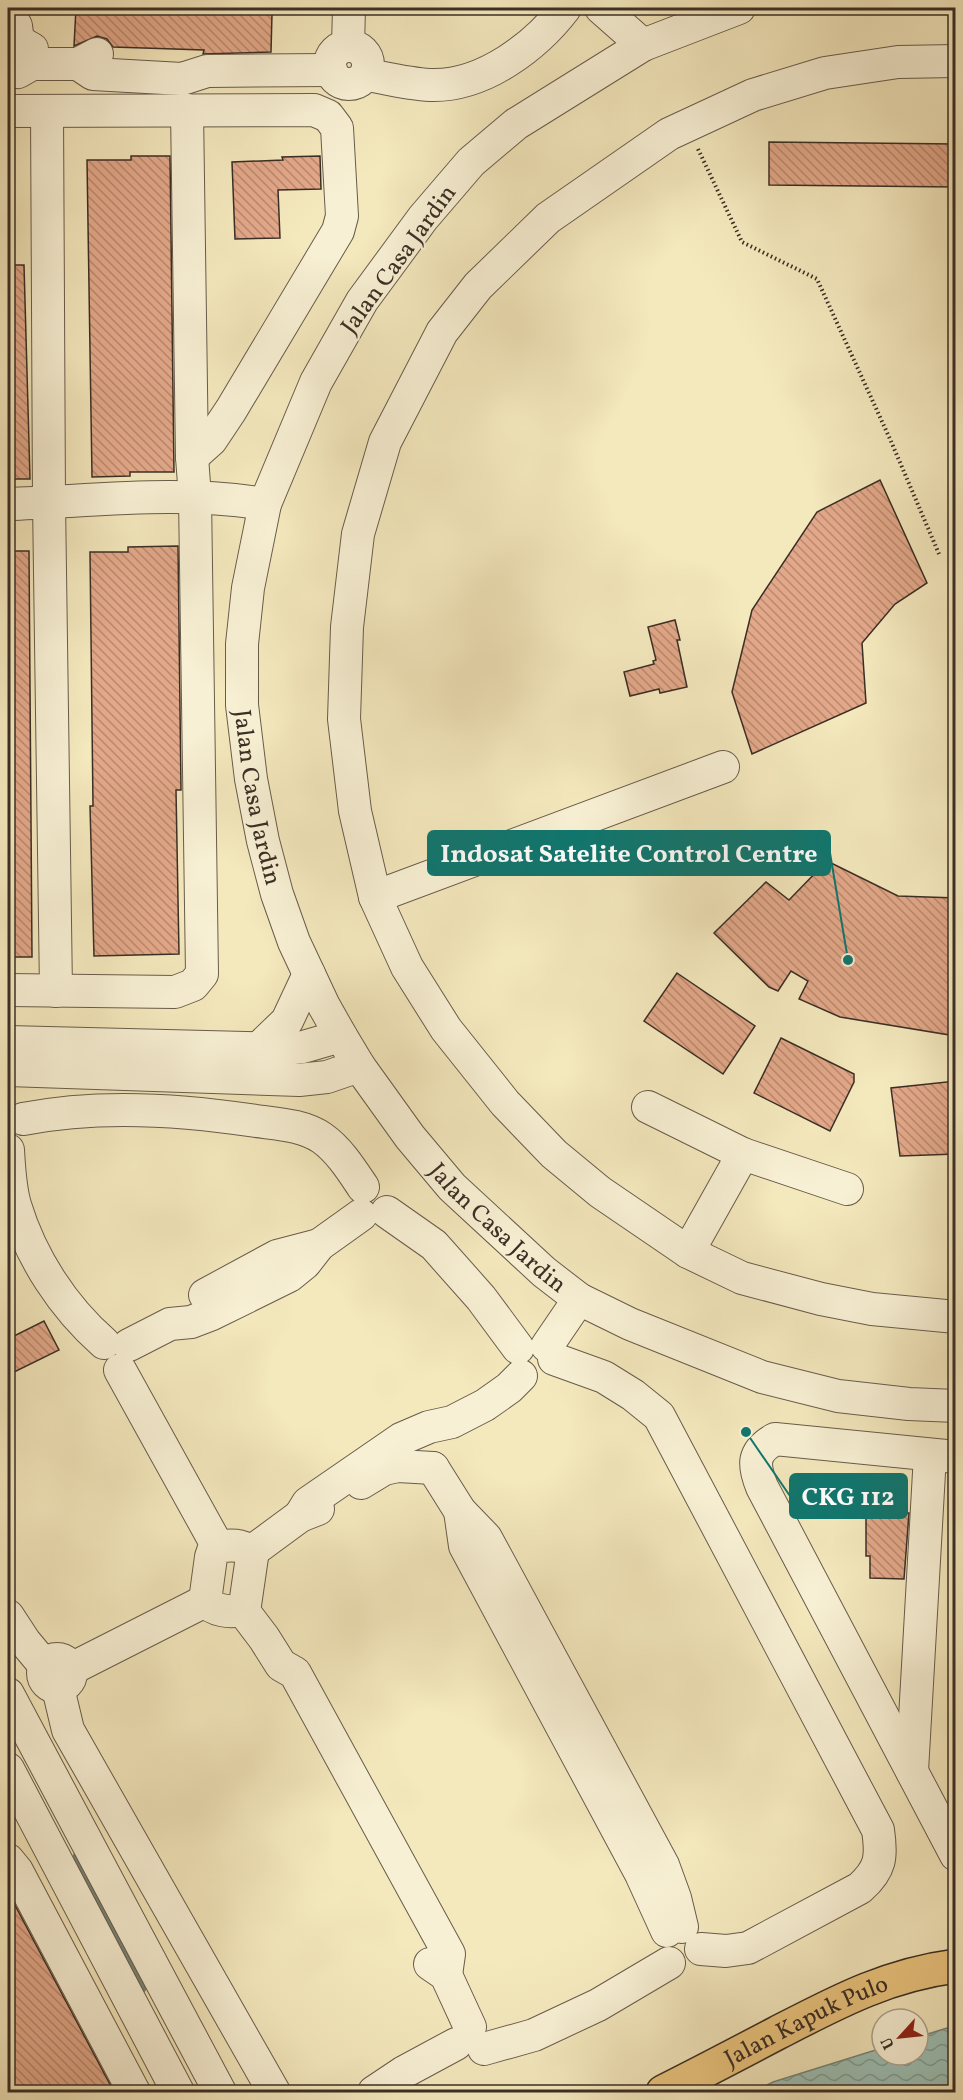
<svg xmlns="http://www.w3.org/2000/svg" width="963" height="2100" font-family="Vollkorn,serif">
	<defs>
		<pattern id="water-waves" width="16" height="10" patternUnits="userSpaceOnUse" patternTransform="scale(1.5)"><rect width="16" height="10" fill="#9cc0b5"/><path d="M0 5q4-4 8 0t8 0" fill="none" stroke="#809c93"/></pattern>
		<pattern id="building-back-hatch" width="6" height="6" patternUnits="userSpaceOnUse" patternTransform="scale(1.5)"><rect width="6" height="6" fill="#e3a889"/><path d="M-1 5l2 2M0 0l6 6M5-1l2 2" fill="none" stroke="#b98970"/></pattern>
	</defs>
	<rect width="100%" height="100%" fill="#f4e8bd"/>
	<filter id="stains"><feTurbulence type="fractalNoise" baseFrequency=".00333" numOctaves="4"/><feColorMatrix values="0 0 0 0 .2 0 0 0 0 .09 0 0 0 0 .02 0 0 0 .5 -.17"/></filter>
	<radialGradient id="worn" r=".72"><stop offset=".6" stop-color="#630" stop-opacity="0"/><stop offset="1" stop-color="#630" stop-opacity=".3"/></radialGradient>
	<path fill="url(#water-waves)" stroke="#75867b" stroke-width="1.5" d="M 947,2028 L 955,2029 L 955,2092 L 753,2092 L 773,2082 L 882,2048 L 882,2055 L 918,2055 L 918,2037 Z"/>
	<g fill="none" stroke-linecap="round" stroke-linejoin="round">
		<path stroke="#75867b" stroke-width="8" d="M 77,1856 L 142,1989"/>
	</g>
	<path fill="url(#building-back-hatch)" stroke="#3a2e25" stroke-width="1.5" d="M 76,8 L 142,8 L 272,14 L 271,52 L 203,54 L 204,50 L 113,47 L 107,39 L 97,36 L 74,46 Z
		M 769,142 L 956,144 L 956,187 L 769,185 Z
		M 131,156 L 170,156 L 174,472 L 130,472 L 130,476 L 92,477 L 87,160 L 131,160 Z
		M 320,156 L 321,189 L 278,190 L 280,238 L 235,239 L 232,162 L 283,160 L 282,157 Z
		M 8,265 L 24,265 L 30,479 L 8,479 Z
		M 880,480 L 927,583 L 895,604 L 862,643 L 866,703 L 752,754 L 732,692 L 752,610 L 817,512 Z
		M 178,546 L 181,790 L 176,790 L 179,954 L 94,956 L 90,806 L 93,806 L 90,552 L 128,552 L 128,547 Z
		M 8,551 L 29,551 L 32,957 L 8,957 Z
		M 675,620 L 680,640 L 677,640 L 687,687 L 660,693 L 659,689 L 630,696 L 624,672 L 654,664 L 653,661 L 656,660 L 648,627 Z
		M 827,861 L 898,896 L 956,898 L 956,1036 L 840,1017 L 799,999 L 808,981 L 791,971 L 778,991 L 769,987 L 714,933 L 766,882 L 789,900 Z
		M 677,973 L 755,1026 L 723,1074 L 644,1021 Z
		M 781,1038 L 854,1074 L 854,1082 L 830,1131 L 754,1093 Z
		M 956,1081 L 956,1154 L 900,1156 L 891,1088 Z
		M 44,1321 L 59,1350 L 8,1375 L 8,1339 Z
		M 866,1512 L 909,1513 L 904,1579 L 870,1578 L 870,1556 L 866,1556 Z
		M 8,1892 L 114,2092 L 8,2092 Z"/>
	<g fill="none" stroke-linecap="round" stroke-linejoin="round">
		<g stroke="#685c4b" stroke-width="34">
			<g id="minor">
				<path d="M 601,8 L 643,45"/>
				<path id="s1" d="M 739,8 L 643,45 L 516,124 L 471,162 L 423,218 L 362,301 L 316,382 L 265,504 L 248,588 L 242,644 L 242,705 L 251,779 L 263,841 L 277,894 L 294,942 L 324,1006 L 341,1036 L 359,1066 L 410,1137 L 452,1187 L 544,1272 L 579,1299 L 630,1324 L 762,1377 L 838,1396 L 909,1404 L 956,1406"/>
				<path d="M 8,13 L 16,26 L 18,41"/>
				<path d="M 348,46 L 349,8"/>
				<circle cx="349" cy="65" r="19"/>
				<path d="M 8,47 L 18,41 L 32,49 L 32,64 L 18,72 L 8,66"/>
				<path d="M 956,61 L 898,62 L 825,73 L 753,95 L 669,134 L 548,218 L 478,286 L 442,332 L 385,442 L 358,534 L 347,627 L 344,719 L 355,811 L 375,897 L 407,967 L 446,1029 L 505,1103 L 554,1154 L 600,1192 L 688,1252 L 742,1278 L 821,1299 L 872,1309 L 956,1317"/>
				<path d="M 32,64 L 78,64 L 97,54"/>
				<path d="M 78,64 L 93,74 L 182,79 L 207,71 L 331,70"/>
				<path d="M 366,75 C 388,78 412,85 434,85 C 485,85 536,46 565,8"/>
				<path d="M 8,111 L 314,110 L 328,116 L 337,128 L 342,216 L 338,231 L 231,410 L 211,440 L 192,457"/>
				<path d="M 47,111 L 49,502 L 56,991"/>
				<path d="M 8,504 C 93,501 180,490 265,504"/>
				<path d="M 375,897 L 723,767"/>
				<path d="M 8,990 L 175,992 L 193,985 L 202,974 L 195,497 L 192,457 L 187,110"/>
				<path d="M 8,1042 L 284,1049 L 303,1047 L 341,1036"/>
				<path d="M 258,1049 L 287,1021 L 309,974"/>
				<path d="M 8,1070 L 299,1080 L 327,1077 L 359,1066"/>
				<path d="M 648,1107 L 743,1154"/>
				<path d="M 23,1119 C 99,1104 179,1109 256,1121 C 278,1124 303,1125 322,1138 C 339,1150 351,1169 363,1187"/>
				<path d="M 8,1150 C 9,1168 10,1188 15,1205 C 31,1258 63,1307 104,1343"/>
				<path d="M 387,1212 L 434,1245 L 481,1298 L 518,1348"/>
				<path d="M 688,1252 L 743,1154 L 847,1189"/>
				<path d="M 205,1295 L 277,1256 L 319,1245"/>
				<path d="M 129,1345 L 170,1324 L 191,1322 L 212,1314 L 289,1276 L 305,1263 L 319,1245 L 361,1215"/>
				<path d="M 547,1346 L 579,1299"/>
				<path d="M 554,1359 L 604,1377 L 633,1395 L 659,1416 L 878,1830 C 882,1857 881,1869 860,1888 L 748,1948 L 726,1951 L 701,1949"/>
				<path d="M 120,1370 L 218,1547"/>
				<path d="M 956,1457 L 775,1439 C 752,1452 753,1465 762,1487 L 956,1855"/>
				<path d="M 433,1468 L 460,1511 L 486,1538 L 663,1865 L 675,1898 L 682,1927"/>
				<path d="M 361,1483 L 384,1469 L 398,1466 L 433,1468"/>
				<path d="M 460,1511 L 465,1546 L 641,1874 L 667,1931"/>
				<path d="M 300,1516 L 308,1503 L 401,1439 L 429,1427 L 452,1422 L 485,1405 L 509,1388 L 521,1376"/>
				<path d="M 222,1546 C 233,1545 248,1544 252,1557 L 245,1605 L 242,1609 C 231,1614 213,1610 205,1601 L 211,1557 L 213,1551 Z"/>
				<path d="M 251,1552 L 300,1516 L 318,1509"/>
				<path d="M 242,1609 L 264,1638 L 281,1665 L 295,1673 L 449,1954 L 446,1975"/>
				<path d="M 8,1616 L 25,1642 L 45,1666"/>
				<circle cx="57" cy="1673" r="14"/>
				<path d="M 71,1669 L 205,1601"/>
				<path d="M 58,1688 L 68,1730 L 274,2092"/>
				<path d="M 8,1694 L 220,2092"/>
				<path d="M 8,1769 L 178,2092"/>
				<path d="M 912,1771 L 930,1455"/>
				<path d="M 8,1860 L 17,1871 L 134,2092"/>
				<path d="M 430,1964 L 446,1975 L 470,2027"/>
				<path d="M 484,2049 L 534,2035 L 598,2005 L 669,1963"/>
				<path d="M 374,2092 L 404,2072 L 456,2044"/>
			</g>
		</g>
		<g stroke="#3a2e25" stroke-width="36">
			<g id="major">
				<path id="s2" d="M 663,2092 C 701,2073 739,2053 777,2033 C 837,2002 887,1975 956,1966"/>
			</g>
		</g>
		<path stroke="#3a2e25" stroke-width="4" stroke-dasharray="1.5 3" stroke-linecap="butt" d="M 698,149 L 742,242 L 817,279 L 890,439 L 939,554"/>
		<use href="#minor" stroke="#f8f0d4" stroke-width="32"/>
		<use href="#major" stroke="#eac47e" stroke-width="33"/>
	</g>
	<g text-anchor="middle" stroke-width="4.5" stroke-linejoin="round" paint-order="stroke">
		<g font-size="24" fill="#3a2e25" stroke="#f8f0d4">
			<text transform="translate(398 259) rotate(-54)" y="8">Jalan Casa Jardin</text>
			<text dy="8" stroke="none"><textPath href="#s1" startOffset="1010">Jalan Casa Jardin</textPath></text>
			<text dy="8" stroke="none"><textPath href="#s1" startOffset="1514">Jalan Casa Jardin</textPath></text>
			<text dy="8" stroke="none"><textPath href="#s2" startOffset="160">Jalan Kapuk Pulo</textPath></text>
		</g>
	</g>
	<path fill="none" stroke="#0f766e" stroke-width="2" d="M848 960L830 853M746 1432L790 1496"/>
	<g fill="#0f766e" stroke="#f8f0d4" stroke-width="2">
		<circle cx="848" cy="960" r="6"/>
		<circle cx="746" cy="1432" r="6"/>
	</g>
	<g fill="#0f766e" stroke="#0f766e" stroke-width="2">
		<rect x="428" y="831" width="402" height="44" rx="6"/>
		<rect x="790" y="1474" width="117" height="44" rx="6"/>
	</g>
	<g font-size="26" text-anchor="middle" font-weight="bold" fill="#fff">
		<text x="629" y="862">Indosat Satelite Control Centre</text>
		<text x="848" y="1505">CKG 112</text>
	</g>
	<rect width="963" height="2100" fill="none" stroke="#f4e8bd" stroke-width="30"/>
	<rect x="9" y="9" width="945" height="2082" fill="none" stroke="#3a2e25" stroke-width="3"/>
	<rect x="15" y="15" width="933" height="2070" fill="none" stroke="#3a2e25" stroke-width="1.5"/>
	<g transform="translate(900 2037) rotate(243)"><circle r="28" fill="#f8f0d4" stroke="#aca28e" stroke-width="1.5"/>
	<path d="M0-4.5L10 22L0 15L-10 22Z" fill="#8f2418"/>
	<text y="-9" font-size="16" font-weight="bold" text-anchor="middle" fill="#3a2e25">U</text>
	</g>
	<rect width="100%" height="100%" filter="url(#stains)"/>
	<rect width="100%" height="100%" fill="url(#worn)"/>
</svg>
